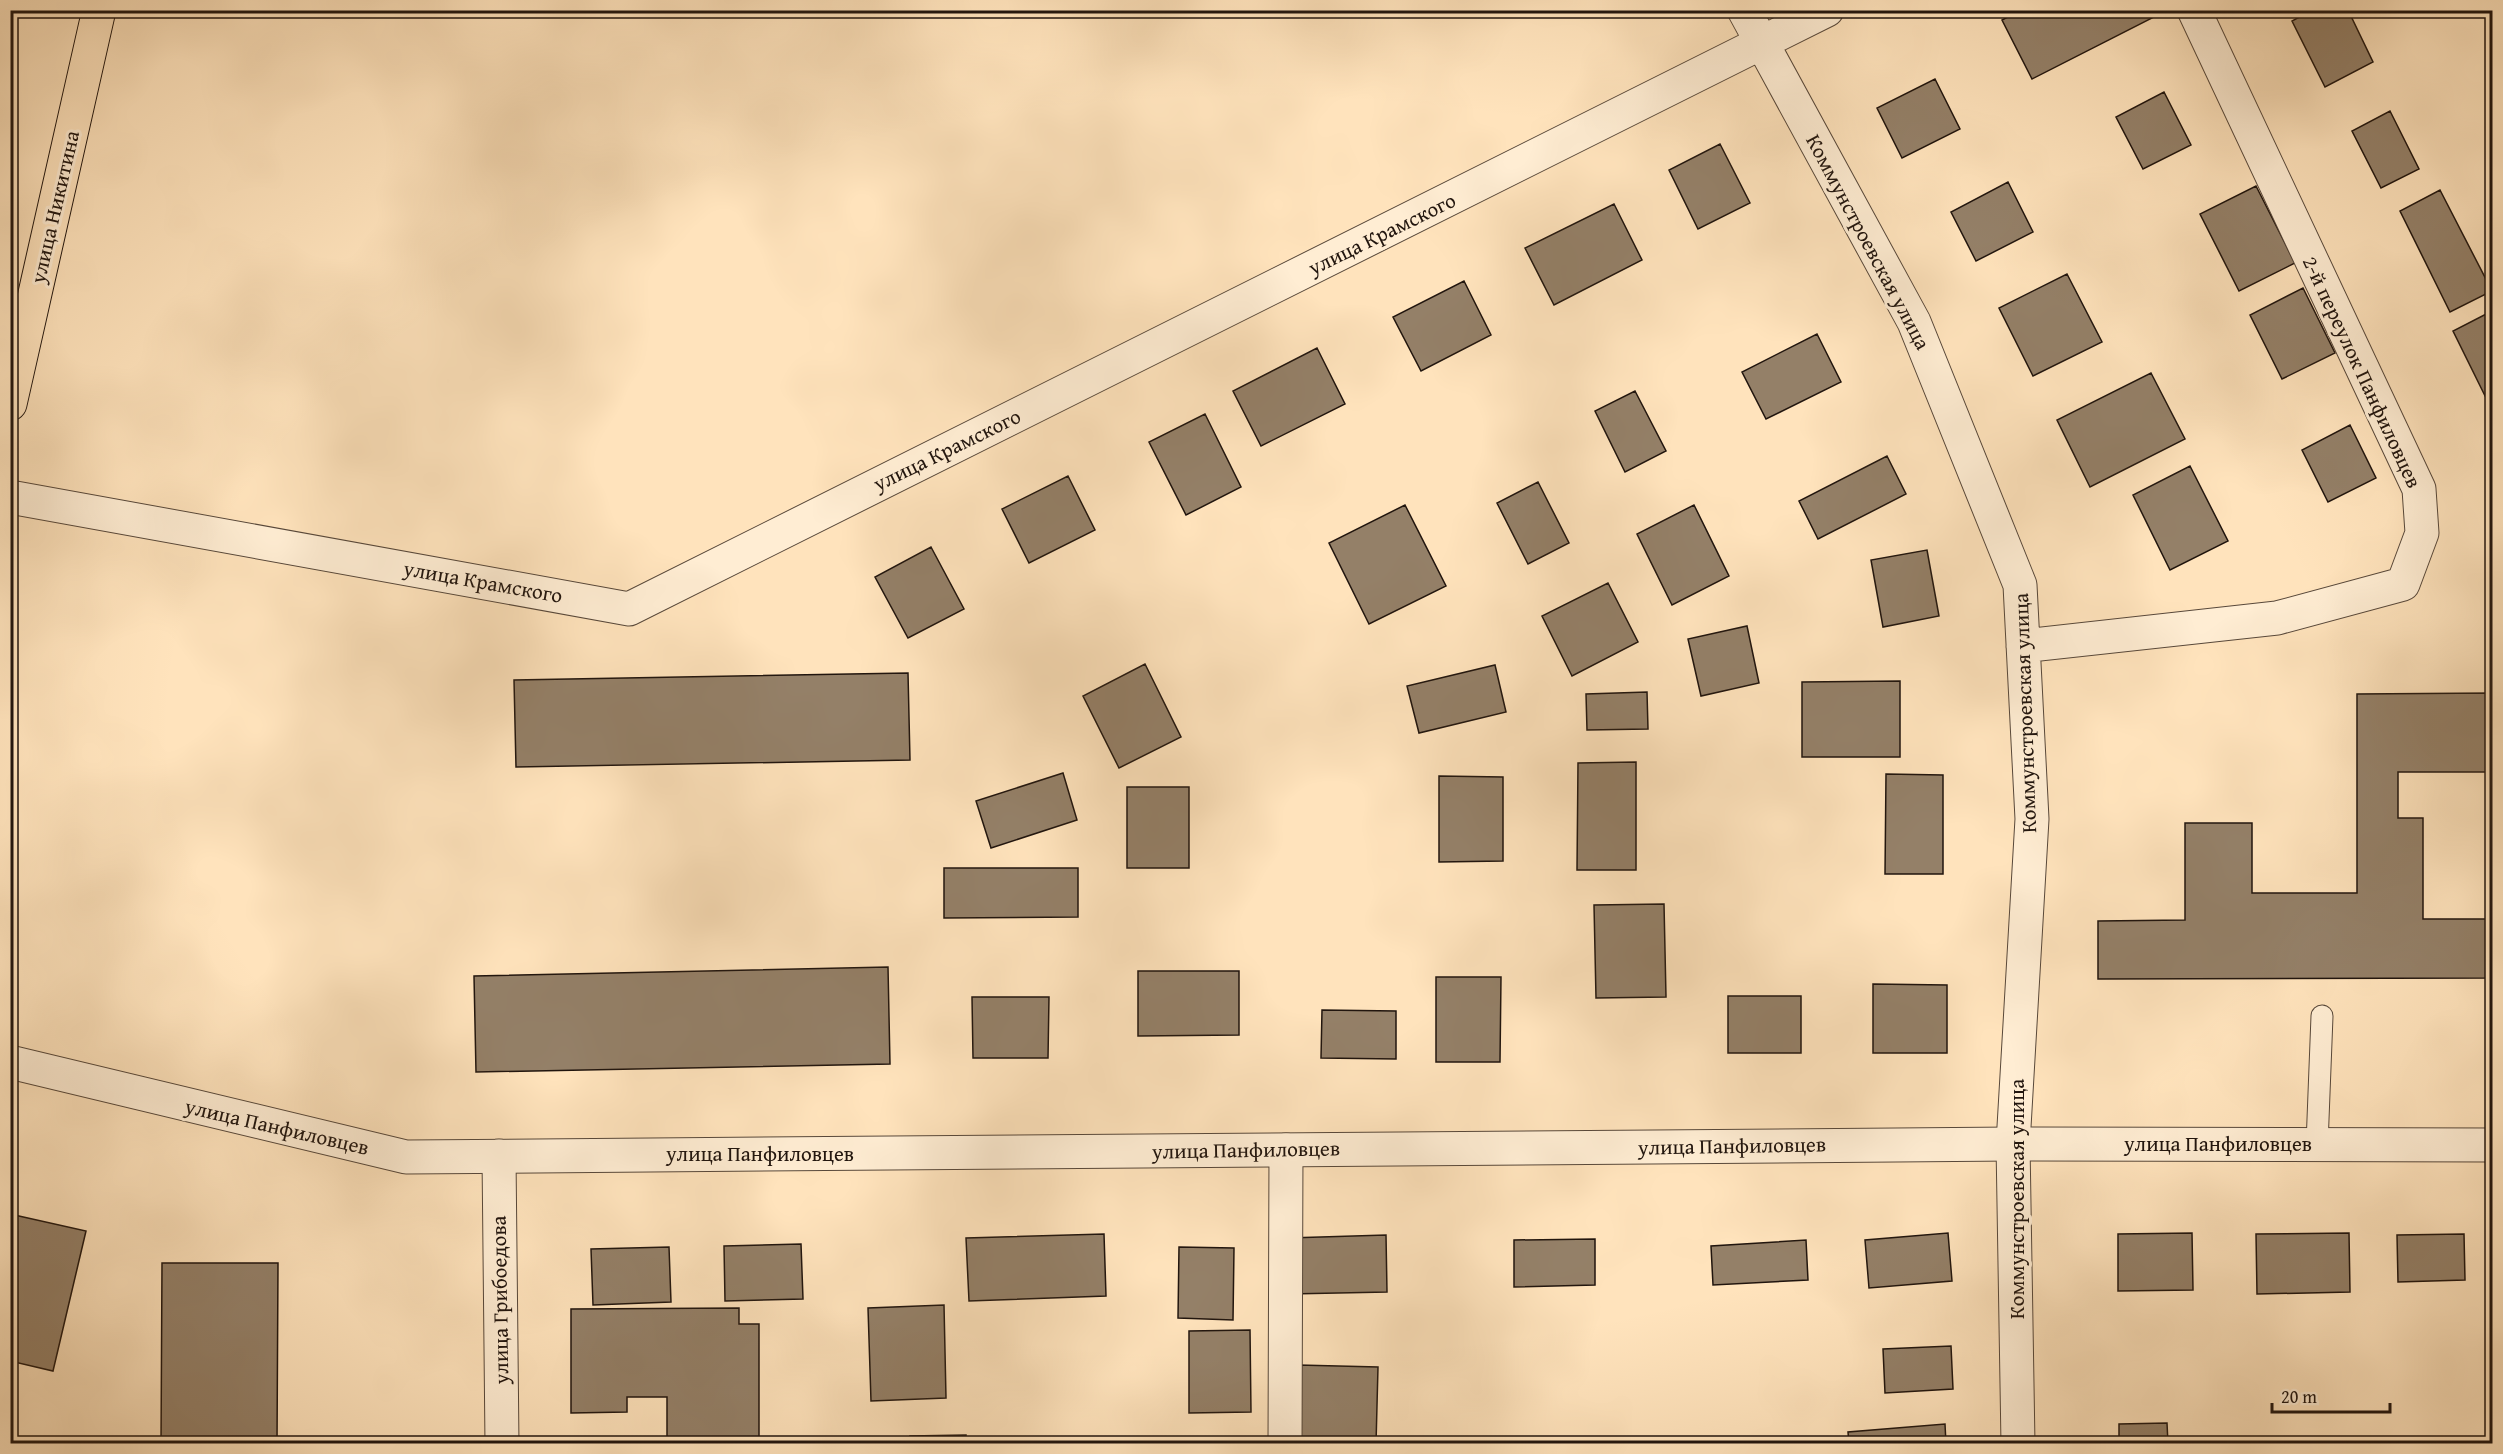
<svg xmlns="http://www.w3.org/2000/svg" width="2503" height="1454" font-family="'Gentium Book Plus',serif">
	<rect width="100%" height="100%" fill="#ffe3bc"/>
	<filter id="stains"><feTurbulence type="fractalNoise" baseFrequency=".00333" numOctaves="4"/><feColorMatrix values="0 0 0 0 .2 0 0 0 0 .09 0 0 0 0 .02 0 0 0 .5 -.17"/></filter>
	<radialGradient id="worn" r=".72"><stop offset=".6" stop-color="#630" stop-opacity="0"/><stop offset="1" stop-color="#630" stop-opacity=".3"/></radialGradient>
	<path fill="#948068" stroke="#21150e" stroke-width="1.5" d="M 2021,10 L 2156,10 L 2158,15 L 2032,79 L 2002,20 Z
		M 2312,10 L 2348,10 L 2373,62 L 2325,87 L 2292,21 Z
		M 1935,79 L 1960,129 L 1902,158 L 1877,108 Z
		M 2164,92 L 2191,145 L 2143,169 L 2116,117 Z
		M 2390,111 L 2419,169 L 2381,188 L 2352,131 Z
		M 1720,144 L 1750,203 L 1698,229 L 1669,170 Z
		M 2008,182 L 2033,232 L 1976,261 L 1951,212 Z
		M 2256,186 L 2295,263 L 2239,291 L 2200,214 Z
		M 2440,190 L 2492,291 L 2450,312 L 2400,211 Z
		M 1614,204 L 1642,260 L 1554,305 L 1525,248 Z
		M 2067,274 L 2102,342 L 2033,376 L 1999,308 Z
		M 1464,281 L 1491,335 L 1421,371 L 1393,317 Z
		M 2303,288 L 2335,353 L 2282,379 L 2250,315 Z
		M 2492,311 L 2492,410 L 2453,331 Z
		M 1817,334 L 1841,382 L 1766,419 L 1742,372 Z
		M 1317,348 L 1345,404 L 1261,446 L 1233,391 Z
		M 2151,373 L 2185,439 L 2090,487 L 2057,420 Z
		M 1635,391 L 1666,451 L 1625,472 L 1595,411 Z
		M 1205,414 L 1241,487 L 1186,515 L 1149,442 Z
		M 2350,425 L 2376,478 L 2328,502 L 2302,450 Z
		M 1887,456 L 1906,494 L 1818,539 L 1799,501 Z
		M 2190,466 L 2228,541 L 2170,570 L 2133,495 Z
		M 1068,476 L 1095,530 L 1029,563 L 1002,509 Z
		M 1538,482 L 1569,543 L 1528,564 L 1497,503 Z
		M 1405,505 L 1446,586 L 1369,624 L 1329,543 Z
		M 1694,505 L 1729,576 L 1672,605 L 1637,534 Z
		M 931,547 L 964,609 L 908,638 L 875,577 Z
		M 1927,550 L 1939,616 L 1883,627 L 1871,560 Z
		M 1608,583 L 1638,642 L 1572,676 L 1542,616 Z
		M 1747,626 L 1759,683 L 1701,696 L 1688,639 Z
		M 1145,664 L 1181,737 L 1119,768 L 1083,696 Z
		M 1495,665 L 1506,712 L 1419,733 L 1407,686 Z
		M 908,673 L 910,760 L 516,767 L 514,680 Z
		M 1900,681 L 1900,757 L 1802,757 L 1802,682 Z
		M 1647,692 L 1648,729 L 1587,730 L 1586,694 Z
		M 2492,693 L 2492,772 L 2398,772 L 2398,818 L 2423,818 L 2423,919 L 2492,919 L 2492,978 L 2098,979 L 2098,921 L 2185,920 L 2185,823 L 2252,823 L 2252,893 L 2357,893 L 2357,694 Z
		M 1636,762 L 1636,870 L 1577,870 L 1578,763 Z
		M 1063,773 L 1077,820 L 991,848 L 976,801 Z
		M 1886,774 L 1943,775 L 1943,874 L 1885,874 Z
		M 1439,776 L 1503,777 L 1503,861 L 1439,862 Z
		M 1127,787 L 1189,787 L 1189,868 L 1127,868 Z
		M 944,868 L 1078,868 L 1078,917 L 944,918 Z
		M 1664,904 L 1666,997 L 1596,998 L 1594,905 Z
		M 888,967 L 890,1064 L 476,1072 L 474,976 Z
		M 1138,971 L 1239,971 L 1239,1035 L 1138,1036 Z
		M 1436,977 L 1501,977 L 1500,1062 L 1436,1062 Z
		M 1873,984 L 1947,985 L 1947,1053 L 1873,1053 Z
		M 1728,996 L 1801,996 L 1801,1053 L 1728,1053 Z
		M 972,997 L 1049,997 L 1048,1058 L 973,1058 Z
		M 1322,1010 L 1396,1011 L 1396,1059 L 1321,1058 Z
		M 10,1214 L 86,1231 L 53,1371 L 10,1361 Z
		M 2487,1232 L 2492,1232 L 2492,1290 L 2488,1290 Z
		M 1948,1233 L 1952,1281 L 1869,1288 L 1865,1240 Z
		M 2192,1233 L 2193,1290 L 2118,1291 L 2118,1234 Z
		M 2349,1233 L 2350,1292 L 2257,1294 L 2256,1234 Z
		M 1104,1234 L 1106,1296 L 969,1301 L 966,1238 Z
		M 2464,1234 L 2465,1280 L 2398,1282 L 2397,1235 Z
		M 1386,1235 L 1387,1292 L 1289,1294 L 1288,1238 Z
		M 1595,1239 L 1595,1285 L 1514,1287 L 1514,1240 Z
		M 1806,1240 L 1808,1280 L 1713,1285 L 1711,1246 Z
		M 801,1244 L 803,1299 L 725,1301 L 724,1246 Z
		M 669,1247 L 671,1302 L 593,1305 L 591,1249 Z
		M 1179,1247 L 1234,1248 L 1233,1320 L 1178,1318 Z
		M 162,1263 L 278,1263 L 277,1444 L 161,1444 Z
		M 944,1305 L 946,1398 L 871,1401 L 868,1308 Z
		M 739,1308 L 739,1324 L 759,1324 L 759,1443 L 667,1444 L 667,1397 L 627,1397 L 627,1412 L 571,1413 L 571,1309 Z
		M 1250,1330 L 1251,1412 L 1189,1413 L 1189,1331 Z
		M 1951,1346 L 1953,1389 L 1885,1393 L 1883,1349 Z
		M 1298,1365 L 1378,1367 L 1376,1444 L 1295,1444 Z
		M 2167,1423 L 2168,1444 L 2119,1444 L 2119,1424 Z
		M 1945,1424 L 1946,1444 L 1849,1444 L 1848,1432 Z
		M 966,1435 L 966,1444 L 910,1444 L 910,1436 Z"/>
	<g fill="none" stroke-linecap="round" stroke-linejoin="round">
		<g stroke="#58483a" stroke-width="23">
			<path id="service" d="M 2317,1145 L 2322,1016"/>
		</g>
		<g stroke="#58483a" stroke-width="35">
			<path id="minor" d="M 1744,10 L 1914,322 L 2020,585 L 2032,819 L 2013,1144 L 2018,1444
				M 10,497 L 629,609 L 1827,10
				M 2023,646 L 2277,618 L 2403,584 L 2422,533 L 2419,489 L 2194,10
				M 499,1156 L 502,1444
				M 1285,1444 L 1286,1150"/>
		</g>
		<g stroke="#58483a" stroke-width="35">
			<path id="tertiary" d="M 10,1062 L 406,1157 L 2013,1144 L 2492,1145"/>
		</g>
		<g stroke="#21150e" stroke-width="35">
			<path id="primary" d="M 10,404 L 99,10"/>
		</g>
		<use href="#service" stroke="#ffedd3" stroke-width="21"/>
		<use href="#minor" stroke="#ffedd3" stroke-width="33"/>
		<use href="#tertiary" stroke="#ffedd3" stroke-width="33"/>
		<use href="#primary" stroke="#ffe3bc" stroke-width="33"/>
	</g>
	<g text-anchor="middle" stroke-width="6" stroke-linejoin="round" paint-order="stroke">
		<g font-size="21" fill="#21150e" stroke="#ffedd3">
			<text transform="translate(55 207) rotate(-77)" y="7">улица Никитина</text>
			<text transform="translate(1382 234) rotate(-26)" y="7">улица Крамского</text>
			<text transform="translate(1868 242) rotate(62)" y="7">Коммунстроевская улица</text>
			<text transform="translate(2362 372) rotate(65)" y="7">2-й переулок Панфиловцев</text>
			<text transform="translate(947 450) rotate(-26)" y="7">улица Крамского</text>
			<text transform="translate(483 582) rotate(10)" y="7">улица Крамского</text>
			<text transform="translate(2025 713) rotate(-92)" y="7">Коммунстроевская улица</text>
			<text transform="translate(277 1127) rotate(13)" y="7">улица Панфиловцев</text>
			<text x="2218" y="1151">улица Панфиловцев</text>
			<text transform="translate(1732 1146) rotate(-1)" y="7">улица Панфиловцев</text>
			<text transform="translate(1246 1150) rotate(-1)" y="7">улица Панфиловцев</text>
			<text x="760" y="1161">улица Панфиловцев</text>
			<text transform="translate(2017 1199) rotate(-90)" y="7">Коммунстроевская улица</text>
			<text transform="translate(500 1300) rotate(-91)" y="7">улица Грибоедова</text>
		</g>
	</g>
	<rect width="2503" height="1454" fill="none" stroke="#ffe3bc" stroke-width="36"/>
	<rect x="12" y="12" width="2479" height="1430" fill="none" stroke="#21150e" stroke-width="3"/>
	<rect x="18" y="18" width="2467" height="1418" fill="none" stroke="#21150e" stroke-width="1.5"/>
	<path d="M2272 1403v9h118v-9" fill="none" stroke="#21150e" stroke-width="3"/>
	<text x="2281" y="1403" font-size="18" fill="#21150e" stroke="#ffedd3" stroke-width="4.5" paint-order="stroke">20 m</text>
	<rect width="100%" height="100%" filter="url(#stains)"/>
	<rect width="100%" height="100%" fill="url(#worn)"/>
</svg>
